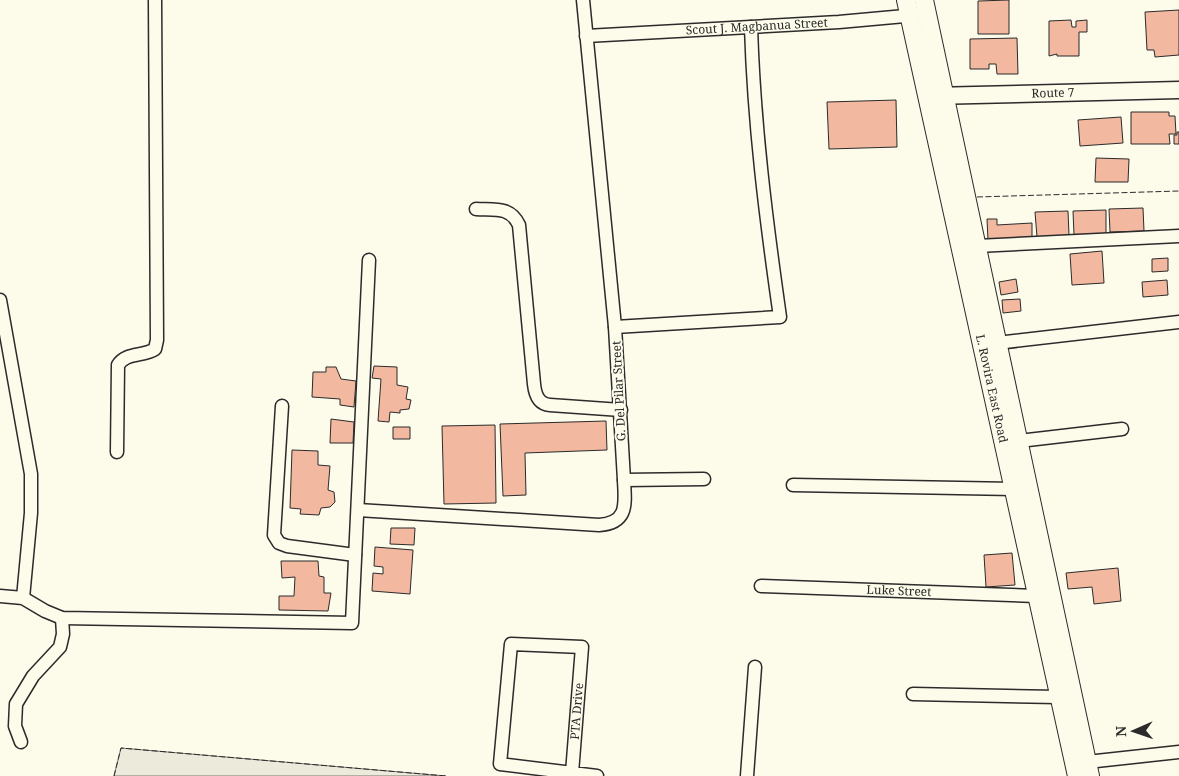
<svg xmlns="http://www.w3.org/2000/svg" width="1179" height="776" font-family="'Noto Serif',serif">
	<rect width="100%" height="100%" fill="#fdfbea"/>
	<path fill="#ecebdb" stroke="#74746e" d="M 121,748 L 446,776 L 114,776 Z"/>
	<path fill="#f2b8a0" stroke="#2b2b2b" d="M 1009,0 L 1009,34 L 978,34 L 978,1 Z
		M 1179,10 L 1179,55 L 1155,57 L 1154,50 L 1147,50 L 1145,12 Z
		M 1071,20 L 1072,27 L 1076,27 L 1076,21 L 1087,20 L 1087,32 L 1079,32 L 1079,56 L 1057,56 L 1057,54 L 1049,56 L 1049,21 Z
		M 1017,38 L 1018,74 L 997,74 L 996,64 L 989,64 L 989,69 L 970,69 L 970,39 Z
		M 896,100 L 897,147 L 829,149 L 827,102 Z
		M 1131,112 L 1169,112 L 1169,116 L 1175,116 L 1176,134 L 1169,134 L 1170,144 L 1131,144 Z
		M 1121,117 L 1123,143 L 1080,146 L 1078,120 Z
		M 1177,132 L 1179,132 L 1179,144 L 1174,144 L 1174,135 L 1177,135 Z
		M 1096,158 L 1129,159 L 1128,182 L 1095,182 Z
		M 1143,208 L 1144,231 L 1110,232 L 1109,209 Z
		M 1106,210 L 1106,234 L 1074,235 L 1073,211 Z
		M 1068,211 L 1069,235 L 1037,237 L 1035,212 Z
		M 987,219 L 997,219 L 997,225 L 1032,223 L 1032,238 L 988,240 Z
		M 1102,251 L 1104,283 L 1072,285 L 1070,254 Z
		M 1168,258 L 1168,271 L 1152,272 L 1152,259 Z
		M 1016,279 L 1018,292 L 1001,295 L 999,282 Z
		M 1167,280 L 1168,295 L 1143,297 L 1142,282 Z
		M 1020,299 L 1021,311 L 1003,313 L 1002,300 Z
		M 374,366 L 397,367 L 397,385 L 408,387 L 406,399 L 411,400 L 409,409 L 400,410 L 400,413 L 390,412 L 389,422 L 378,421 L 381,379 L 372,378 Z
		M 326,367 L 336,367 L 341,379 L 356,381 L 354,407 L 340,405 L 340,399 L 312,397 L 313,372 L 326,372 Z
		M 331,419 L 354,422 L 353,443 L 330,443 Z
		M 606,421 L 607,450 L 525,453 L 526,495 L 503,496 L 500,424 Z
		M 495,425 L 496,503 L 444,504 L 442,426 Z
		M 393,427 L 410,427 L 410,439 L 393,439 Z
		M 292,450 L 318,451 L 318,465 L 330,466 L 328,490 L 334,492 L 335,502 L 330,507 L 321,508 L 319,515 L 300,514 L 301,509 L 290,508 Z
		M 391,528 L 415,528 L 414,545 L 390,544 Z
		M 375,547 L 413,550 L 410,594 L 372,591 L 373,573 L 383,574 L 383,567 L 374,566 Z
		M 1012,553 L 1015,585 L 986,587 L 984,555 Z
		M 281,561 L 318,561 L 319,576 L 324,577 L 324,593 L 331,593 L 328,611 L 279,610 L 279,596 L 294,596 L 295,577 L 282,578 Z
		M 1118,568 L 1121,601 L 1094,604 L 1092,587 L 1068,589 L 1066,573 Z"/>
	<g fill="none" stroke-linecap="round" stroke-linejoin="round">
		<g stroke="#2b2b2b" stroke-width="15">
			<g id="minor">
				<path id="s1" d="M 586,36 L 839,22 L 916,15"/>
				<path d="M 476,209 C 495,210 510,206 519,225 L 534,384 C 535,394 538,404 550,405 L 621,410"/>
				<path d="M 977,246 L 1179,236"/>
				<path d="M 0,300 L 31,474 L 31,513 L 23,598"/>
				<path d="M 615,327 L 780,317 C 766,219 754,125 751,27"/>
				<path d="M 997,343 L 1179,322"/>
				<path d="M 282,406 L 274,535 L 279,543 L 287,546 L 355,555"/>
				<path d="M 1019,441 L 1122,429"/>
				<path d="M 117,452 L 118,365 C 126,352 143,357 155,349 L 157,340 L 155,0"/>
				<path d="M 624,480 L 704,479"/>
				<path d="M 793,485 L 1014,489"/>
				<path d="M 358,510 L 599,525 C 629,523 625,503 624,480 L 615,327 L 583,0"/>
				<path id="s2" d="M 761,586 L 1036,596"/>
				<path d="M 0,596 L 23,598 L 45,611 L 62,618 L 352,623 L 369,260"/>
				<path d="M 913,694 L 1058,697"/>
				<path d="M 21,742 L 15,726 L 16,704 L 33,676 L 60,647 L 63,634 L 62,618"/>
				<path d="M 1087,762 L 1179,752"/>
				<path id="s3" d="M 572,773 L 582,647 L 511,644 L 500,764 L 597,776"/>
				<path d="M 747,776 L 755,667"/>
			</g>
		</g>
		<g stroke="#2b2b2b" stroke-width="19">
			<g id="tertiary">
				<path id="s4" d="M 932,96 L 1179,90"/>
			</g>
		</g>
		<g stroke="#2b2b2b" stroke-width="20">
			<g id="secondary">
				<path id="s5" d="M 906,0 L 1077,776"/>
				<path d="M 924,0 L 1090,776"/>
			</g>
		</g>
		<use href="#minor" stroke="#fdfbea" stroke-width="12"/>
		<use href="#tertiary" stroke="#fdfbea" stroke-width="16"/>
		<use href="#secondary" stroke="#fdfbea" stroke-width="18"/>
		<path stroke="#2b2b2b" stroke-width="1" stroke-dasharray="6 2.5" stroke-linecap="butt" d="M 977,197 L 1179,191
			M 114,776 L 121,748 L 446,776"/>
	</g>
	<g text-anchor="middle" stroke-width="4" stroke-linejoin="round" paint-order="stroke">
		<g font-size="12" fill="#2b2b2b" stroke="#fdfbea">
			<text dy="4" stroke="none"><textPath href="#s1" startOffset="171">Scout J. Magbanua Street</textPath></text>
			<text dy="4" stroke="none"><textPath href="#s4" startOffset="121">Route 7</textPath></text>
			<text dy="4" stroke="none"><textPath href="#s5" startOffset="398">L. Rovira East Road</textPath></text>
			<text transform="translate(619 391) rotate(-93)" y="4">G. Del Pilar Street</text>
			<text dy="4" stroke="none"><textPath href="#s2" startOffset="138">Luke Street</textPath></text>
			<text dy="4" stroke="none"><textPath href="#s3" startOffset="62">PTA Drive</textPath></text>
		</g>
	</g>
	<g transform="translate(1134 731) rotate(268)" stroke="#fdfbea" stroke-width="4" paint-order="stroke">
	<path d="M0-4L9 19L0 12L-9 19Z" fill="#2b2b2b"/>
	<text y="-8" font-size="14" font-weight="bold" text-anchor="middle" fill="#2b2b2b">N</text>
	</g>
</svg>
